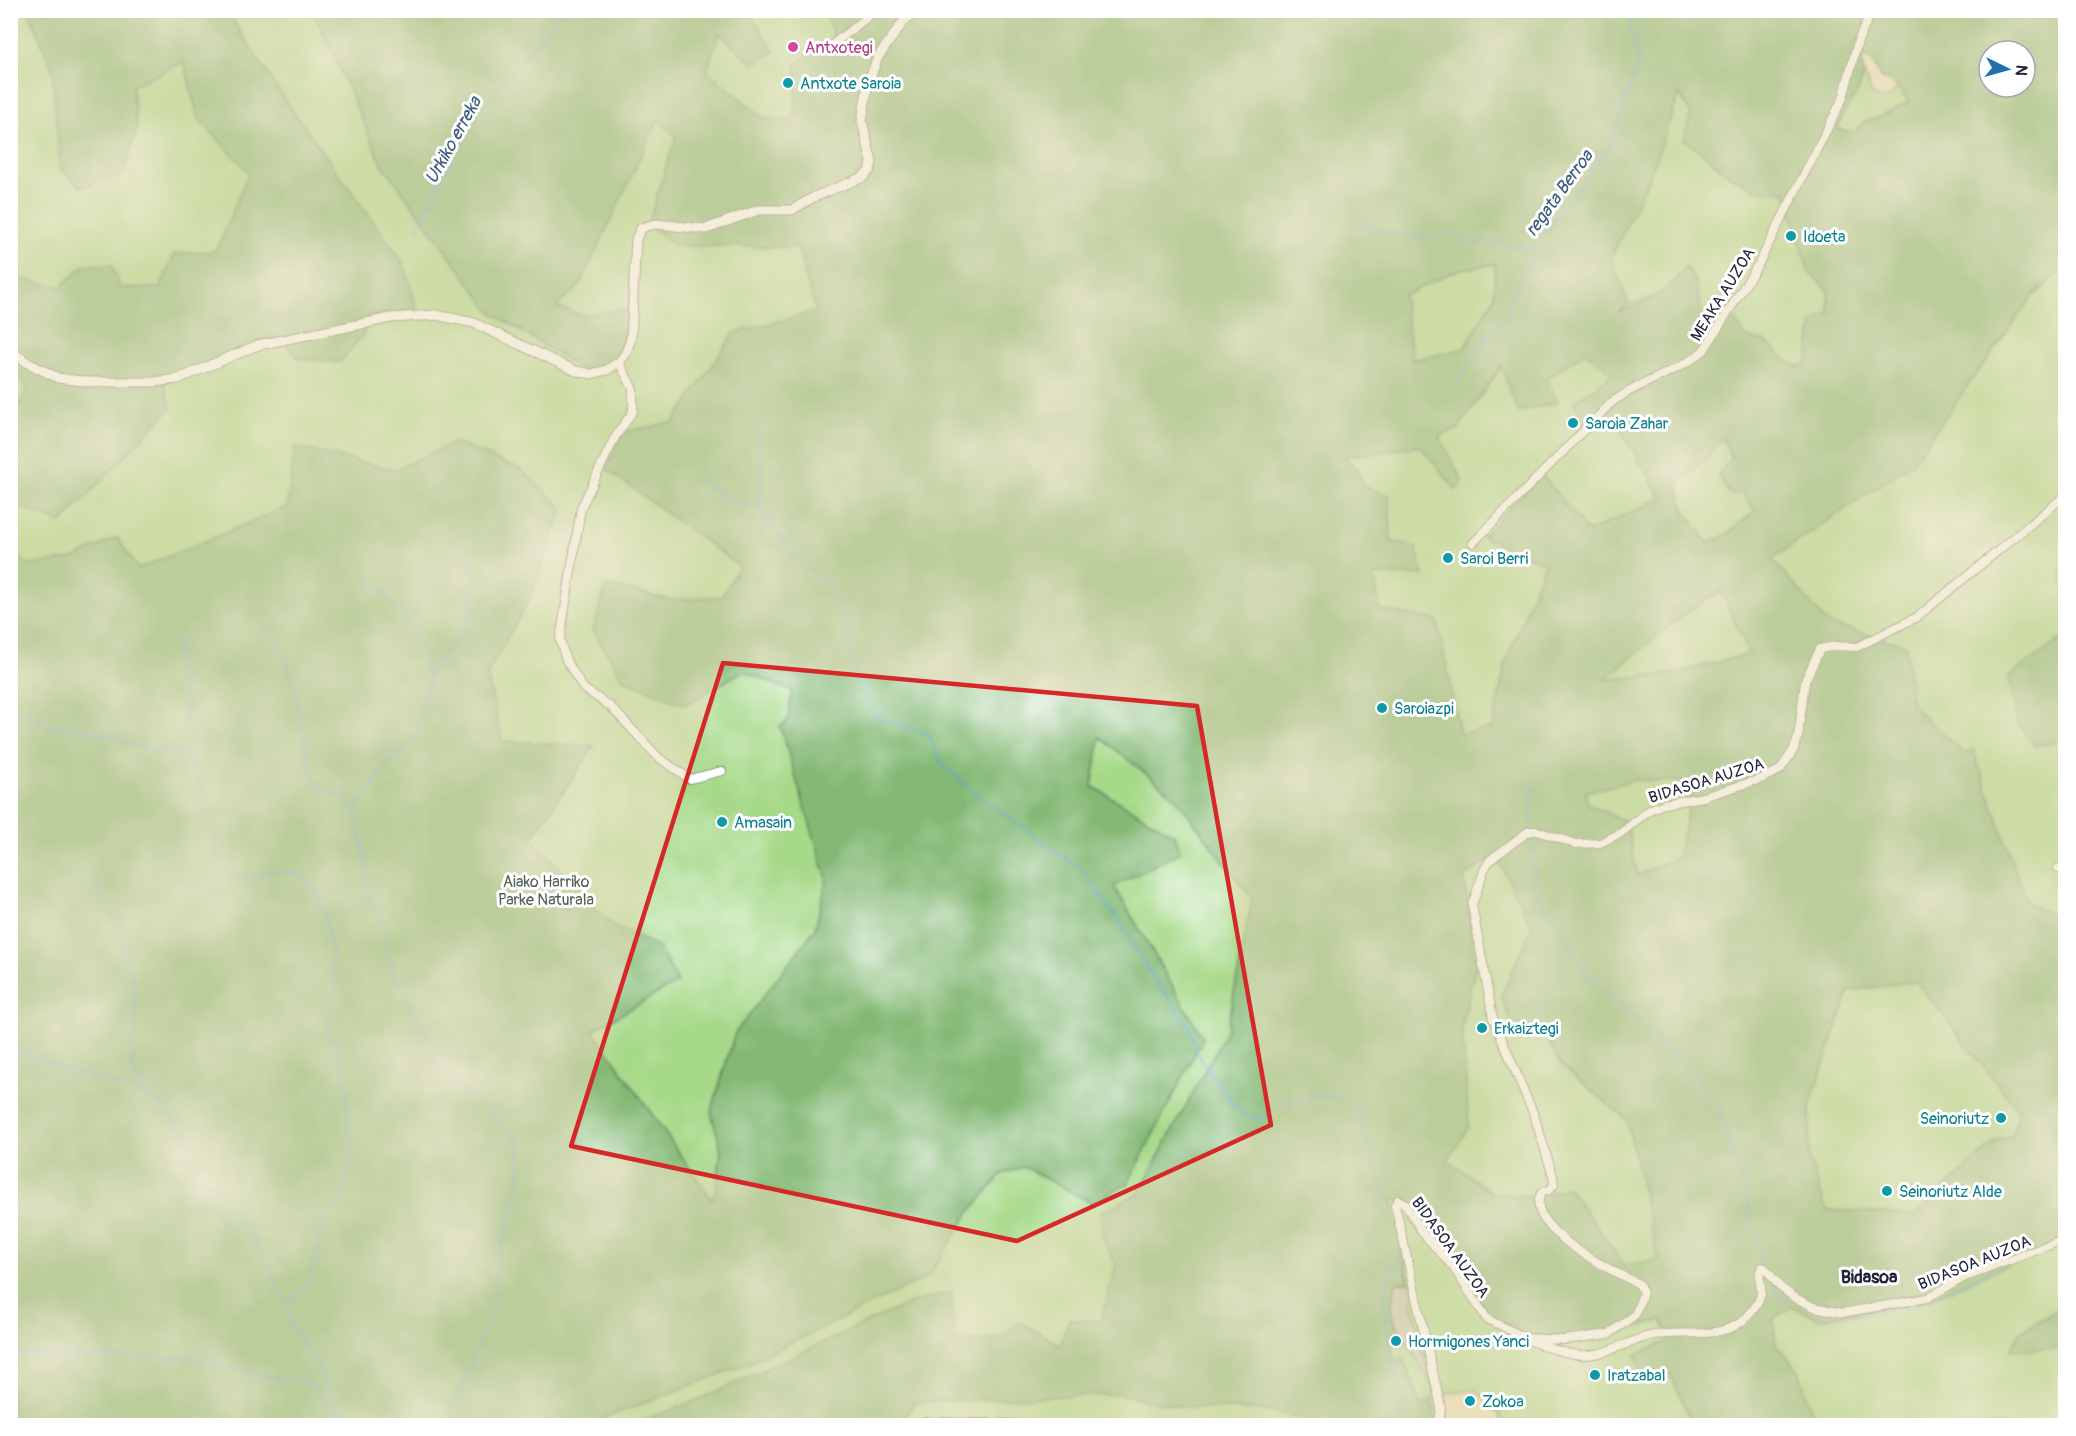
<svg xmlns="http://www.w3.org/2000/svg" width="2076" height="1436" font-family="Pangolin,sans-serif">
	<rect width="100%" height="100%" fill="#fff"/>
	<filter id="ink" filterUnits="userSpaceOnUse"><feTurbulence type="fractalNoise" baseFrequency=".0167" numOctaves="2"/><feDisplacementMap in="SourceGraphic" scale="12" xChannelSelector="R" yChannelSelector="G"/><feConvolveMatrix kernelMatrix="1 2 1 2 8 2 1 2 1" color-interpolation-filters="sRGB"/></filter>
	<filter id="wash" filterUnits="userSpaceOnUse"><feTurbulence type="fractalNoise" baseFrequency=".008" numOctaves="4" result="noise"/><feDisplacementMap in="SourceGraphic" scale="24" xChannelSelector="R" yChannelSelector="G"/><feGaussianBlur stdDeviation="1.35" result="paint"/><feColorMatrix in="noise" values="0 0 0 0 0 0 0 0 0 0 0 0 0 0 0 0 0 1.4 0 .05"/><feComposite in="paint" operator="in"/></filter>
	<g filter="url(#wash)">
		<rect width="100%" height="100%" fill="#ebdfbb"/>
		<path fill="#c9c3b8" d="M 1409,1282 L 1416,1321 L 1413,1324 L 1436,1395 L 1396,1327 L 1391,1310 L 1396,1283 Z"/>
		<path fill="#a6d988" stroke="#647e62" stroke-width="1.5" d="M 10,11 L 1454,11 L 1306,353 L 1462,1027 L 1476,965 L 1464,877 L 1496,855 L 1532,928 L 1501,996 L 1512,1023 L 1543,1030 L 1560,1064 L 1627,1120 L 1658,1260 L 1624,1265 L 1568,1187 L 1536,1198 L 1493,1193 L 1459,1168 L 1385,1171 L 1389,1310 L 1435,1391 L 1422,1352 L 1411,1297 L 1413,1294 L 1391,1201 L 1408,1200 L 1424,1226 L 1462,1272 L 1491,1319 L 1599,1337 L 1662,1320 L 1671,1340 L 1636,1355 L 1641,1375 L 1670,1374 L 1690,1418 L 1676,1426 L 1499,1425 L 1501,1417 L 1476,1390 L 1436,1395 L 1446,1414 L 1445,1426 L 11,1425 Z
			M 1864,73 L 1872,95 L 1882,99 L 1891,97 L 1897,86 L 1909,102 L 1876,119 L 1864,121 L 1855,133 L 1838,130 C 1840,113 1859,95 1864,73 Z
			M 1679,94 L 1729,175 L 1757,190 L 1786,192 L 1809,272 L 1828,290 L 1830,314 L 1811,332 L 1812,344 L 1807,363 L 1800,367 L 1788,363 L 1766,342 L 1747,338 L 1735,321 L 1701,310 L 1695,280 L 1685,267 C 1668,291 1657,298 1629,305 L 1611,258 L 1650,175 Z
			M 1495,263 L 1494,298 L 1464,349 L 1413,360 L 1402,296 L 1457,270 Z
			M 2065,268 L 2066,567 L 2061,570 L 2065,594 L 2065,636 L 2009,677 L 2034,746 L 2065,741 L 2065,922 L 2027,903 L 1973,749 L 1965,754 L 1912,706 L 1906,645 L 1828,624 L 1771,559 L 1986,362 L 2031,298 Z
			M 1585,352 L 1614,374 L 1574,402 L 1584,423 L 1603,417 L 1614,418 L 1662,499 L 1587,532 L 1483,537 L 1545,563 L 1507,659 L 1492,729 L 1460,734 L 1437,620 L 1379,610 L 1375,575 L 1391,541 L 1389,496 L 1363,486 L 1358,469 L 1343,457 L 1420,446 L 1456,489 L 1463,482 L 1439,436 L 1458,429 L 1502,366 L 1518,411 L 1558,401 L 1545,379 Z
			M 1722,437 C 1735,462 1739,488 1755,511 L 1723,537 L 1708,543 L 1685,512 L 1677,485 L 1709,455 Z
			M 1721,591 L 1749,654 L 1672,674 L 1602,680 L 1686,613 Z
			M 1635,780 L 1694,782 L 1678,857 L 1637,876 L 1626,822 L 1588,804 L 1585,792 Z
			M 1916,981 L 2019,1111 L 2013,1135 L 1998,1140 L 1915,1215 L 1826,1210 L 1809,1158 L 1810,1105 L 1849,991 Z
			M 2064,1240 L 2065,1305 L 2020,1332 L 2011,1349 L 2065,1349 L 2065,1425 L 1816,1425 L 1799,1371 L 1776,1345 L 1773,1320 L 1793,1305 Z"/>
		<path fill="#84b974" stroke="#536e58" stroke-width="1.5" fill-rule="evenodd" d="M 1904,10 L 1919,19 L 1936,11 L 2065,11 L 2065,268 L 2031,298 L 1912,463 L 1772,559 L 1828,624 L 1906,645 L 1912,706 L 1965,754 L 1973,749 L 2027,903 L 2065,922 L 2065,1256 L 2063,1241 L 1927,1300 L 1820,1319 L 1792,1306 L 1773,1320 L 1776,1345 L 1799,1371 L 1816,1425 L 1676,1425 L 1690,1418 L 1670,1374 L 1641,1375 L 1636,1355 L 1671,1340 L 1662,1320 L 1599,1337 L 1533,1336 L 1491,1319 L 1464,1275 L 1424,1226 L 1407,1200 L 1392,1201 L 1409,1282 L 1396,1283 L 1391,1310 L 1396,1327 L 1389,1337 L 1394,1360 L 1402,1357 L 1422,1406 L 1432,1398 L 1435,1410 L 1433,1425 L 1332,1425 L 1269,1411 L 1188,1407 L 1148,1401 L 1123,1394 L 915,1402 L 905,1416 L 909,1425 L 631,1425 L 700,1399 L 910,1303 L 951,1292 L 956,1343 L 998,1338 L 1021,1322 L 1060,1345 L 1069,1319 L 1101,1321 L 1116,1264 L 1102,1238 L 1101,1212 L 1138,1194 L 1227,1030 L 1252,899 L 1176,798 L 1100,737 L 1092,786 L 1175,835 L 1181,852 L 1114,886 L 1203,1038 L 1128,1183 L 1092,1203 L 1024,1167 L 1002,1174 L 969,1213 L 928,1277 L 747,1364 L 586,1425 L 11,1425 L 10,549 L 28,565 L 73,559 L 117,537 L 138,569 L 287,507 L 295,447 L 395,470 L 455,442 L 521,470 L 563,508 L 530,598 L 487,674 L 502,741 L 594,746 L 532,838 L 611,924 L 658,947 L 678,982 L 593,1030 L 712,1200 L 717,1186 L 721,1149 L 711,1112 L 735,1033 L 815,929 L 827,879 L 780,727 L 788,720 L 792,691 L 743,671 L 685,705 L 623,679 L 593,630 L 606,585 L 670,600 L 722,596 L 739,566 L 606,469 L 623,432 L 674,422 L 734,333 L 816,311 L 797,247 L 675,246 L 648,224 L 676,136 L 658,120 L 580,285 L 556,307 L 583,315 L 630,308 L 624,358 L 584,371 L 491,312 L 381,162 L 317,19 L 309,11 L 749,11 L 774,51 L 754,65 L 719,33 L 707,71 L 764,118 L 788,121 L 796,111 L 796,64 L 835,38 L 823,11 ZM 1989,51 L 2025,51 L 2025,87 L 1989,87 ZM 1864,56 L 1872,61 L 1880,78 L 1895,84 L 1909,102 L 1877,119 L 1864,121 L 1855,132 L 1838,130 C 1841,103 1869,95 1862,60 ZM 1679,94 L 1691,113 L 1684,139 L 1729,175 L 1757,190 L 1786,192 L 1809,272 L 1828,290 L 1830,313 L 1813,322 L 1807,363 L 1799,367 L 1788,362 L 1766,342 L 1747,338 L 1735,321 L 1701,310 L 1695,280 L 1685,267 C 1668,292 1646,304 1618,312 L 1629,305 L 1611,258 L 1650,175 ZM 1495,264 L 1494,298 L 1464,349 L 1413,360 L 1403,296 L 1457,270 ZM 1585,352 L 1613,374 L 1574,402 L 1583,423 L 1603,417 L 1614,418 L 1662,498 L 1588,532 L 1541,474 L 1482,537 L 1545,563 L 1507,659 L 1492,728 L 1460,734 L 1437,620 L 1379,610 L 1375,575 L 1423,575 L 1416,547 L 1391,541 L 1389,495 L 1363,486 L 1358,469 L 1344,457 L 1420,446 L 1456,490 L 1463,483 L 1439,436 L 1458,429 L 1501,366 L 1518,412 L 1558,402 L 1546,379 ZM 1722,438 L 1732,457 L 1718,475 L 1729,494 L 1742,493 L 1755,511 L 1723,537 L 1708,543 L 1685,512 L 1677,485 L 1709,455 ZM 1721,591 L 1749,654 L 1672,674 L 1603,680 L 1686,613 ZM 1635,780 L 1694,782 L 1678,857 L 1637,875 L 1626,822 L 1588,804 L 1585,792 ZM 1496,855 L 1532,928 L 1501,996 L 1512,1023 L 1543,1030 L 1560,1064 L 1627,1120 L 1658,1260 L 1624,1265 L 1568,1187 L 1536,1198 L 1492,1193 L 1448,1160 L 1469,1126 L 1462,1024 L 1476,965 L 1464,877 ZM 1916,981 L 2019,1111 L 2013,1135 L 1998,1140 L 1915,1215 L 1826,1210 L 1809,1158 L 1810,1105 L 1849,991 Z
			M 29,11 L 227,11 L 282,96 L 405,265 L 417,309 L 367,318 L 363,335 L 340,362 L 299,359 L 284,341 L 164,382 L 171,408 L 61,523 L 11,503 L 10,424 L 27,389 L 11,370 L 11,277 L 60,287 L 85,265 L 112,265 L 120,288 L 160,288 L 174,254 L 216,251 L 249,172 L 198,118 L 184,62 L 132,86 L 137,128 L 123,175 L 81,187 L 60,169 L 52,68 Z
			M 2065,636 L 2065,741 L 2035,746 L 2017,722 L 2009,677 Z
			M 2065,1305 L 2065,1349 L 2011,1350 L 2020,1332 Z"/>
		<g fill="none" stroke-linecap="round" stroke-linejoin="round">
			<path stroke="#58a1cf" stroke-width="1.5" d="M 1355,222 L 1376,231 L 1421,237 L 1450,233 L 1473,243 L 1495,241 L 1511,246 L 1534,248 L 1613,140 L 1638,60 L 1630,28 L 1632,10
				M 417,231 L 442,178 L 480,110 L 563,10
				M 1456,384 L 1486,340 L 1507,316 L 1513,290 L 1526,271 L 1534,249
				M 756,427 L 762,461 L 759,509 L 783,540 L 789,553 L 830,584 L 846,622 L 855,668 L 875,717 L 928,734 L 943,765 L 967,787 L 1082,870 L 1118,920 L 1154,979 L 1189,1026 L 1197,1053 L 1229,1099 L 1244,1114 L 1260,1120 L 1279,1104 L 1317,1096 L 1347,1097
				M 697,479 L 729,499 L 758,509
				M 368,578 L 405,616 L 416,632 L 429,679 L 423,704
				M 262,622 L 284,655 L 295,690 L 312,778 L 323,789 L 344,798 L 355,812 L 366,858 L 367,887 L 380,920 L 396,980 L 430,1039 L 438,1063 L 456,1086 L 484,1108 L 519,1142 L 520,1181 L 498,1256 L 495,1302 L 446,1426
				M 175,638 L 184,677 L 183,697 L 189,739 L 185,754
				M 429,679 C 435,663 445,653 455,640 C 479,610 474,591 470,556
				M 10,706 L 51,727 L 73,727 L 105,734 L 134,746 L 185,755 L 198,777 L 209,814
				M 355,811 L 384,768 L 414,740 L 421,712
				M 1532,825 L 1533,785
				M 212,827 C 221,847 213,855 229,873 C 237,874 245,876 252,876 C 270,874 271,868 293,873 C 329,880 334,964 335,993
				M 1531,837 L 1538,897 L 1587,972 L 1696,1077 L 1717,1103 L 1741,1177 L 1762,1264
				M 94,882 L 120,931 L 124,956 L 133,979 L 136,1012 L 132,1070 C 137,1085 153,1090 161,1106
				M 334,1004 L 326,1030 L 336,1047 L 346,1083 L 352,1162 L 343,1199 L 322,1225 L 315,1264 L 306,1283 L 288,1304 L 289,1322 L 316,1362 L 331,1397 L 347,1413 L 350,1426
				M 10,1044 L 39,1060 L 139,1092 L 162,1107 L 176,1123 L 183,1136 L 187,1158 L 200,1181 L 206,1201 L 220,1221 L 229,1225 L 242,1222 L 247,1226 L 288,1303
				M 1354,1106 L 1359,1113 L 1367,1145 L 1391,1205
				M 2059,1246 L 2066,1244
				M 1401,1248 L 1400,1261 L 1392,1268 L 1384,1290 L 1388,1342 L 1407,1426
				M 1771,1282 L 1781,1296 L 1791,1299
				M 1950,1289 L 2003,1267
				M 1929,1301 L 1938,1296
				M 1853,1315 L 1871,1314 L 1922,1303
				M 10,1354 L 194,1358 L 235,1370 L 308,1384 C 325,1392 321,1409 345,1413"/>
		</g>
	</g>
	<g filter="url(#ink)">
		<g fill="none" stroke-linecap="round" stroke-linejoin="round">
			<path stroke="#c3b9a1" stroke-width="12" stroke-dasharray="12 6" stroke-linecap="butt" d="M 888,1426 L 925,1424"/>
			<g stroke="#86807b" stroke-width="10">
				<path id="minor" d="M 824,47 L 832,45 L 876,10
					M 619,362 L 633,389 L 633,411 L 614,439 L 581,508 L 560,640 L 566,660 L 583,688 L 611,707 L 659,758 L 690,779 L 722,771
					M 1473,543 L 1611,403 C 1639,381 1677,374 1704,350 L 1759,263 L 1843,98 L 1858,41 L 1872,10
					M 2066,863 L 2058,869 L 2066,870
					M 1531,1341 C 1545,1347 1569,1355 1584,1355 C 1607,1355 1628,1341 1650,1336 C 1680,1329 1723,1342 1747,1317 C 1753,1311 1762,1299 1761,1290 C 1761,1282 1757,1274 1762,1267 L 1765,1268 L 1780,1287 L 1795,1298 L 1814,1307 L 1842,1313 L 1927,1298 L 1963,1278 L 2066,1239
					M 1439,1426 L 1441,1407 L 1395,1205 L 1398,1200 L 1405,1204 L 1423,1233 L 1453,1267 L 1487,1319 L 1526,1338 L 1564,1340 L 1609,1334 L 1635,1315 L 1643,1293 L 1639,1284 C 1614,1272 1520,1227 1542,1192 L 1549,1190 L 1554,1185 L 1553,1176 L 1534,1115 L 1493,1018 L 1472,905 L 1484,870 L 1490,860 L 1529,831 L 1537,831 L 1576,844 L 1600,843 L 1621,833 L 1651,809 L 1664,804 L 1703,797 L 1761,779 L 1780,770 L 1793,751 L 1798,738 L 1805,681 L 1820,649 L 1836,646 L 1857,647 L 1917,617 L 2066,495"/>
			</g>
			<g stroke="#86807b" stroke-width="11">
				<path id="tertiary" d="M 10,350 L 28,363 L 58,378 L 89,382 L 154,382 L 178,379 L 258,345 L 391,318 L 436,315 L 474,323 L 576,371 L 591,374 L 607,370 L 619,362 L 625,355 L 631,339 L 636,239 L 641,228 L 655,224 L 706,229 L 758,210 L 792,210 L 814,197 L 863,177 L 870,170 L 872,162 L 862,121 L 868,83 L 878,57 L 904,21 L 917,10"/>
			</g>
			<g stroke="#86807b" stroke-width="14">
				<path id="trunk" d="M 925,1424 L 1033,1426"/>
			</g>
			<use href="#minor" stroke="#fff" stroke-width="8"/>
			<use href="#tertiary" stroke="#fff" stroke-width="9"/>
			<use href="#trunk" stroke="#f8bf6c" stroke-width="12"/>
		</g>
	</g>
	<path d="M0 0H2076V1436H0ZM 723,663 L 1197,706 L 1271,1125 L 1017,1241 L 571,1146 Z" fill="#ebdfbb" fill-opacity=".55" fill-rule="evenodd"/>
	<path fill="none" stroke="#d62828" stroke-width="4.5" stroke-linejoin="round" d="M 723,663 L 1197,706 L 1271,1125 L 1017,1241 L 571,1146 Z"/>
	<circle fill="#d1479c" stroke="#fff" stroke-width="2" cx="793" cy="47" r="6"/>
	<g fill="#0f9aa8" stroke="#fff" stroke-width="2">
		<circle cx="788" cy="83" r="6"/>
		<circle cx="1791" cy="236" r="6"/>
		<circle cx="1573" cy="423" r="6"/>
		<circle cx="1448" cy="558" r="6"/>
		<circle cx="1382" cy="708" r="6"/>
		<circle cx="722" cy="822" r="6"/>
		<circle cx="1482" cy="1028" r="6"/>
		<circle cx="2001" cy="1118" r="6"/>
		<circle cx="1887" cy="1191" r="6"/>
		<circle cx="1396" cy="1341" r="6"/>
		<circle cx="1595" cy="1375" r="6"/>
		<circle cx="1470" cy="1401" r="6"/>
	</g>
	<g text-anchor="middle" stroke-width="6" stroke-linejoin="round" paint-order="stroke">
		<g font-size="16" fill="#b23c85" stroke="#fff" text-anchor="start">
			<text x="805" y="53">Antxotegi</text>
		</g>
		<g font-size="16" fill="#0d838f" stroke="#fff" text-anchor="start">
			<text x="800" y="89">Antxote Saroia</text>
			<text x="1803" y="242">Idoeta</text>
			<text x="1585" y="429">Saroia Zahar</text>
			<text x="1460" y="564">Saroi Berri</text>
			<text x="1394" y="714">Saroiazpi</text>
			<text x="734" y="828">Amasain</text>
			<text x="1494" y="1034">Erkaiztegi</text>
			<text x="1989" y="1124" text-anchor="end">Seinoriutz</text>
			<text x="1899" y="1197">Seinoriutz Alde</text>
			<text x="1408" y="1347">Hormigones Yanci</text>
			<text x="1607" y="1381">Iratzabal</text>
			<text x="1482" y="1407">Zokoa</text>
		</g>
		<g font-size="16" fill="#22223b" stroke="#fff">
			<text transform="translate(1722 294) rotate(-58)" y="6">MEAKA AUZOA</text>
			<text transform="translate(1706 780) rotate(-17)" y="6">BIDASOA AUZOA</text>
			<text transform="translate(1451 1247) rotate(54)" y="6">BIDASOA AUZOA</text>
			<text transform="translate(1974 1262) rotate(-22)" y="6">BIDASOA AUZOA</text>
		</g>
		<g font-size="16" fill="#506256" stroke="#fff">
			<text x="546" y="887">Aiako Harriko<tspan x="546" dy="18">Parke Naturala</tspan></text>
		</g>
		<g font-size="18" font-style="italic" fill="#3a5b7e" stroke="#fff">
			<text transform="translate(453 140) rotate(-61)" y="6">Urkiko erreka</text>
			<text transform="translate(1559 193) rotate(-54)" y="6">regata Berroa</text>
		</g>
		<g font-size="18" font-weight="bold" fill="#22223b" stroke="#fff">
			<text x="1869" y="1283">Bidasoa</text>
		</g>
	</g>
	<rect width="2076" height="1436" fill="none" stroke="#fff" stroke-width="36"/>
	<g transform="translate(2007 69) rotate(95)"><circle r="28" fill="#ffffff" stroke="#a7a7b1" stroke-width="1.5"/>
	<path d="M0-4.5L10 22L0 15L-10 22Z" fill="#1f6fb2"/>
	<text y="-9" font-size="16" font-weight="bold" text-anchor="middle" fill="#22223b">N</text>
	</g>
</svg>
